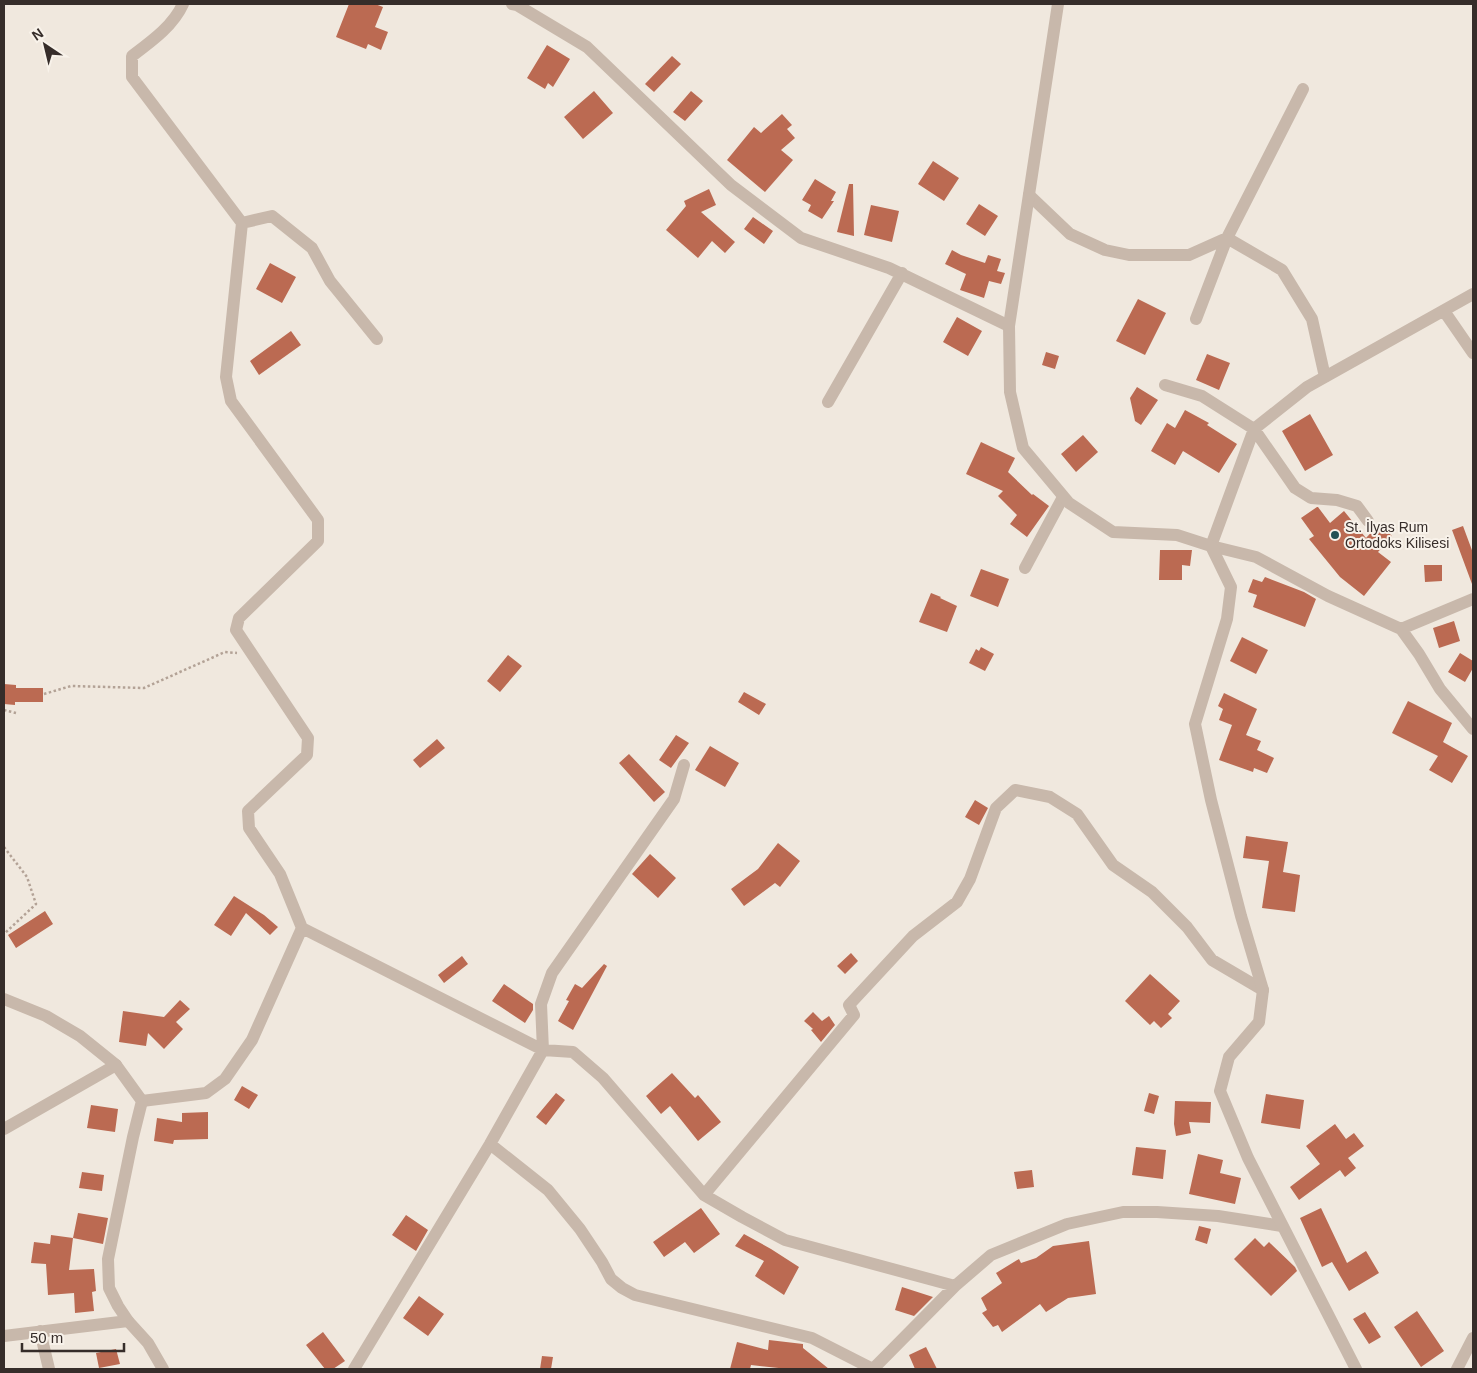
<svg xmlns="http://www.w3.org/2000/svg" width="1477" height="1373" font-family="Arial,sans-serif">
	<rect width="100%" height="100%" fill="#f0e8de"/>
	<path fill="#bb6a52" d="M 349,4 L 375,4 L 383,7 L 375,27 L 388,32 L 381,50 L 368,44 L 366,49 L 336,37 Z
		M 547,45 L 570,59 L 553,87 L 548,83 L 545,89 L 527,78 Z
		M 672,56 L 681,64 L 654,92 L 645,84 Z
		M 594,91 L 613,113 L 583,139 L 564,117 Z
		M 691,91 L 703,101 L 685,121 L 673,112 Z
		M 782,114 L 792,125 L 787,129 L 795,138 L 781,150 L 793,160 L 765,192 L 727,160 L 754,127 L 761,133 Z
		M 933,161 L 959,178 L 944,201 L 918,184 Z
		M 815,179 L 836,192 L 831,201 L 834,201 L 822,219 L 808,211 L 811,205 L 802,200 Z
		M 849,184 L 853,184 L 854,236 L 837,232 Z
		M 709,189 L 716,205 L 701,212 L 735,242 L 725,253 L 712,241 L 698,258 L 666,230 L 686,206 L 684,201 Z
		M 979,204 L 998,216 L 985,236 L 966,224 Z
		M 871,205 L 899,211 L 892,242 L 864,235 Z
		M 753,217 L 773,231 L 764,244 L 744,229 Z
		M 952,250 L 961,255 L 985,263 L 988,255 L 1001,259 L 997,271 L 1005,273 L 1001,284 L 989,281 L 984,298 L 960,290 L 966,274 L 945,264 Z
		M 270,263 L 296,277 L 282,303 L 256,289 Z
		M 1138,299 L 1166,313 L 1145,355 L 1116,341 Z
		M 957,317 L 982,331 L 968,356 L 943,342 Z
		M 291,331 L 301,345 L 259,375 L 250,361 Z
		M 1046,352 L 1059,356 L 1055,369 L 1042,365 Z
		M 1207,354 L 1230,363 L 1219,390 L 1196,380 Z
		M 1137,387 L 1158,400 L 1141,425 L 1135,421 L 1130,398 Z
		M 1185,410 L 1209,423 L 1207,425 L 1237,444 L 1219,473 L 1183,451 L 1175,465 L 1151,451 L 1167,423 L 1175,428 Z
		M 1310,414 L 1333,455 L 1305,471 L 1282,431 Z
		M 1083,435 L 1098,452 L 1076,472 L 1061,454 Z
		M 981,442 L 1015,458 L 1008,472 L 1032,495 L 1033,494 L 1049,506 L 1027,537 L 1010,524 L 1017,515 L 998,496 L 1003,491 L 966,474 Z
		M 1317,507 L 1318,507 L 1330,523 L 1344,511 L 1366,538 L 1379,524 L 1392,536 L 1378,552 L 1391,562 L 1364,596 L 1340,577 L 1309,539 L 1314,536 L 1301,518 Z
		M 1463,526 L 1473,553 L 1473,584 L 1472,584 L 1452,530 Z
		M 1160,550 L 1192,550 L 1190,566 L 1182,565 L 1182,580 L 1159,580 Z
		M 1424,565 L 1442,565 L 1442,581 L 1425,582 Z
		M 981,569 L 1009,579 L 998,607 L 970,596 Z
		M 1265,577 L 1304,592 L 1316,599 L 1305,627 L 1253,607 L 1257,595 L 1248,592 L 1253,579 L 1262,582 Z
		M 931,593 L 941,597 L 940,598 L 957,606 L 947,632 L 919,622 Z
		M 1454,621 L 1460,641 L 1439,648 L 1433,628 Z
		M 1242,637 L 1268,650 L 1256,674 L 1230,661 Z
		M 981,647 L 994,654 L 985,671 L 969,663 L 976,649 L 979,651 Z
		M 1460,653 L 1473,661 L 1473,668 L 1465,682 L 1448,672 Z
		M 508,655 L 522,666 L 500,692 L 487,681 Z
		M 4,684 L 16,685 L 16,688 L 43,688 L 43,702 L 15,702 L 15,705 L 4,704 Z
		M 744,692 L 766,704 L 759,715 L 738,702 Z
		M 1224,693 L 1257,709 L 1246,735 L 1261,741 L 1257,750 L 1274,758 L 1267,773 L 1254,768 L 1253,772 L 1219,760 L 1232,725 L 1219,720 L 1223,709 L 1218,706 Z
		M 1408,701 L 1452,723 L 1443,742 L 1468,756 L 1452,783 L 1429,770 L 1438,756 L 1392,733 Z
		M 676,735 L 689,743 L 671,768 L 659,760 Z
		M 437,739 L 445,748 L 420,768 L 413,760 Z
		M 710,746 L 739,763 L 725,787 L 695,770 Z
		M 629,754 L 665,792 L 654,802 L 619,763 Z
		M 975,800 L 988,808 L 979,825 L 965,817 Z
		M 1246,836 L 1288,842 L 1283,872 L 1300,875 L 1295,912 L 1262,908 L 1269,861 L 1243,858 Z
		M 778,843 L 800,861 L 780,887 L 775,883 L 744,906 L 731,889 L 758,869 Z
		M 650,854 L 676,878 L 658,898 L 632,874 Z
		M 234,896 L 264,915 L 278,927 L 270,935 L 246,913 L 231,936 L 214,925 Z
		M 45,911 L 53,924 L 16,948 L 8,935 Z
		M 851,953 L 858,961 L 845,974 L 837,966 Z
		M 462,956 L 468,964 L 444,983 L 438,975 Z
		M 604,964 L 607,966 L 573,1030 L 558,1021 L 569,1001 L 566,1000 L 575,984 L 582,988 Z
		M 1150,974 L 1180,1001 L 1168,1014 L 1172,1018 L 1161,1028 L 1154,1021 L 1150,1025 L 1125,1001 Z
		M 504,984 L 533,1004 L 533,1010 L 525,1023 L 492,1001 Z
		M 180,1000 L 190,1009 L 176,1022 L 183,1029 L 164,1049 L 148,1033 L 146,1046 L 119,1042 L 123,1011 L 164,1017 Z
		M 813,1012 L 822,1021 L 829,1016 L 835,1025 L 821,1042 L 811,1030 L 813,1029 L 804,1021 Z
		M 672,1073 L 695,1098 L 698,1095 L 721,1122 L 698,1141 L 670,1106 L 661,1114 L 646,1096 Z
		M 242,1086 L 258,1095 L 249,1109 L 234,1100 Z
		M 556,1093 L 565,1100 L 546,1125 L 536,1117 Z
		M 1149,1093 L 1159,1096 L 1154,1114 L 1144,1111 Z
		M 1266,1094 L 1304,1100 L 1300,1129 L 1261,1123 Z
		M 1175,1101 L 1211,1102 L 1210,1123 L 1189,1122 L 1191,1133 L 1176,1136 L 1174,1124 Z
		M 91,1105 L 118,1109 L 115,1132 L 87,1128 Z
		M 208,1112 L 208,1139 L 174,1140 L 173,1144 L 154,1141 L 157,1118 L 182,1122 L 182,1113 Z
		M 1335,1124 L 1346,1139 L 1354,1133 L 1364,1146 L 1348,1158 L 1356,1168 L 1345,1177 L 1340,1170 L 1299,1200 L 1290,1187 L 1320,1164 L 1306,1146 Z
		M 1136,1147 L 1166,1150 L 1163,1179 L 1132,1175 Z
		M 1198,1154 L 1223,1160 L 1220,1173 L 1241,1178 L 1235,1204 L 1189,1194 Z
		M 1032,1170 L 1034,1187 L 1017,1189 L 1014,1172 Z
		M 82,1172 L 104,1175 L 102,1191 L 79,1188 Z
		M 701,1208 L 720,1234 L 694,1253 L 685,1242 L 664,1257 L 653,1242 Z
		M 1321,1208 L 1347,1263 L 1366,1251 L 1379,1273 L 1349,1291 L 1332,1262 L 1322,1267 L 1300,1218 Z
		M 78,1213 L 108,1218 L 103,1244 L 73,1238 L 69,1270 L 94,1269 L 96,1291 L 92,1292 L 94,1311 L 75,1313 L 74,1293 L 48,1295 L 46,1264 L 31,1263 L 34,1242 L 50,1244 L 51,1235 L 73,1238 Z
		M 406,1215 L 428,1230 L 416,1251 L 392,1235 Z
		M 1199,1226 L 1211,1229 L 1207,1244 L 1195,1240 Z
		M 744,1234 L 771,1249 L 799,1267 L 784,1295 L 755,1276 L 764,1261 L 735,1246 Z
		M 1255,1238 L 1264,1247 L 1269,1242 L 1295,1267 L 1297,1271 L 1271,1296 L 1234,1259 Z
		M 1089,1241 L 1096,1294 L 1068,1298 L 1046,1312 L 1040,1304 L 1002,1332 L 998,1325 L 993,1327 L 982,1313 L 987,1310 L 981,1298 L 1002,1283 L 996,1273 L 1019,1259 L 1021,1263 L 1036,1258 L 1053,1246 Z
		M 902,1287 L 933,1297 L 914,1316 L 895,1310 Z
		M 419,1296 L 444,1314 L 428,1336 L 403,1318 Z
		M 1417,1311 L 1444,1351 L 1421,1367 L 1394,1327 Z
		M 1365,1312 L 1381,1337 L 1369,1344 L 1353,1319 Z
		M 323,1332 L 345,1361 L 333,1369 L 325,1369 L 306,1345 Z
		M 769,1340 L 803,1344 L 803,1348 L 829,1369 L 788,1369 L 751,1365 L 750,1369 L 730,1369 L 737,1342 L 768,1350 Z
		M 926,1347 L 937,1369 L 915,1369 L 909,1355 Z
		M 116,1349 L 120,1364 L 99,1368 L 96,1353 Z
		M 542,1356 L 553,1357 L 551,1369 L 540,1369 Z"/>
	<g fill="none" stroke-linecap="round" stroke-linejoin="round">
		<path stroke="#b3a296" stroke-width="2.5" stroke-dasharray="2.5 2.5" stroke-linecap="butt" d="M 44,694 L 71,686 L 144,688 L 225,652 L 237,653
			M 4,710 L 16,713
			M 4,847 L 27,877 L 36,904 L 4,934"/>
		<path stroke="#c8b8ab" stroke-width="12" d="M 183,4 C 173,26 152,41 132,56 L 132,77 L 242,223 L 226,377 L 231,401 L 318,520 L 318,541 L 239,618 L 236,630 L 308,738 L 307,755 L 248,811 L 249,828 L 280,874 L 302,928 L 543,1050 L 573,1052 L 603,1078 L 704,1195 L 742,1217 L 785,1240 L 955,1286
			M 512,4 L 517,5 L 587,47 L 731,185 L 801,238 L 889,268 L 1009,326
			M 1029,195 L 1070,234 L 1105,250 L 1129,255 L 1189,255 L 1227,238 L 1282,270 L 1312,319 L 1325,377
			M 242,223 L 272,216 L 312,248 L 330,281 L 377,339
			M 1473,294 L 1307,387 L 1254,429 L 1211,546 L 1256,557 L 1328,596 L 1401,629 L 1419,654 L 1440,689 L 1473,729
			M 1444,311 L 1473,353
			M 1196,319 L 1227,238 L 1303,89
			M 1165,385 L 1202,396 L 1254,429 L 1295,488 L 1311,498 L 1337,500 L 1357,506 L 1368,521
			M 828,402 L 902,273
			M 1025,568 L 1063,497
			M 1401,629 L 1473,599
			M 142,1101 L 206,1093 L 225,1079 L 252,1040 L 302,928
			M 4,1129 L 116,1065
			M 490,1144 L 548,1190 L 580,1229 L 602,1262 L 611,1279 L 622,1288 L 635,1295 L 812,1338 L 873,1369 L 955,1286 L 991,1255 L 1067,1224 L 1123,1212 L 1157,1212 L 1218,1216 L 1282,1226
			M 704,1195 L 854,1015 L 849,1005 L 913,936 L 957,902 L 970,879 L 996,808 L 1015,790 L 1050,797 L 1077,814 L 1113,865 L 1152,892 L 1187,927 L 1212,960 L 1263,990
			M 40,1331 L 49,1369
			M 4,1336 L 128,1321
			M 354,1369 L 490,1144 L 543,1050 L 541,1004 L 552,973 L 674,799 L 684,765
			M 1457,1369 L 1473,1338"/>
		<path stroke="#c8b8ab" stroke-width="12" d="M 1058,4 L 1009,326 L 1010,392 L 1023,448 L 1069,503 L 1113,532 L 1177,535 L 1211,546 L 1231,587 L 1227,619 L 1195,724 L 1211,800 L 1241,916 L 1263,990 L 1259,1022 L 1229,1057 L 1220,1091 L 1248,1158 L 1356,1369
			M 4,999 L 46,1016 L 80,1036 L 116,1065 L 142,1101 L 133,1137 L 108,1259 L 109,1288 L 118,1306 L 128,1321 L 148,1343 L 163,1369"/>
	</g>
	<circle fill="#235154" stroke="#f8f2ea" stroke-width="2" cx="1335" cy="535" r="5"/>
	<g text-anchor="middle" stroke-width="4" stroke-linejoin="round" paint-order="stroke">
		<g font-size="14" fill="#362d2a" stroke="#f8f2ea" text-anchor="start">
			<text x="1345" y="532">St. İlyas Rum<tspan x="1345" dy="16">Ortodoks Kilisesi</tspan></text>
		</g>
	</g>
	<rect width="1477" height="1373" fill="none" stroke="#362d2a" stroke-width="10"/>
	<g transform="translate(45 45) rotate(325)" stroke="#f8f2ea" stroke-width="4" paint-order="stroke">
	<path d="M0-4L9 19L0 12L-9 19Z" fill="#362d2a"/>
	<text y="-8" font-size="14" font-weight="bold" text-anchor="middle" fill="#362d2a">N</text>
	</g>
	<path d="M22 1343v8h102v-8" fill="none" stroke="#362d2a" stroke-width="2.5"/>
	<text x="30" y="1343" font-size="15" fill="#362d2a" stroke="#f8f2ea" stroke-width="4" paint-order="stroke">50 m</text>
</svg>
